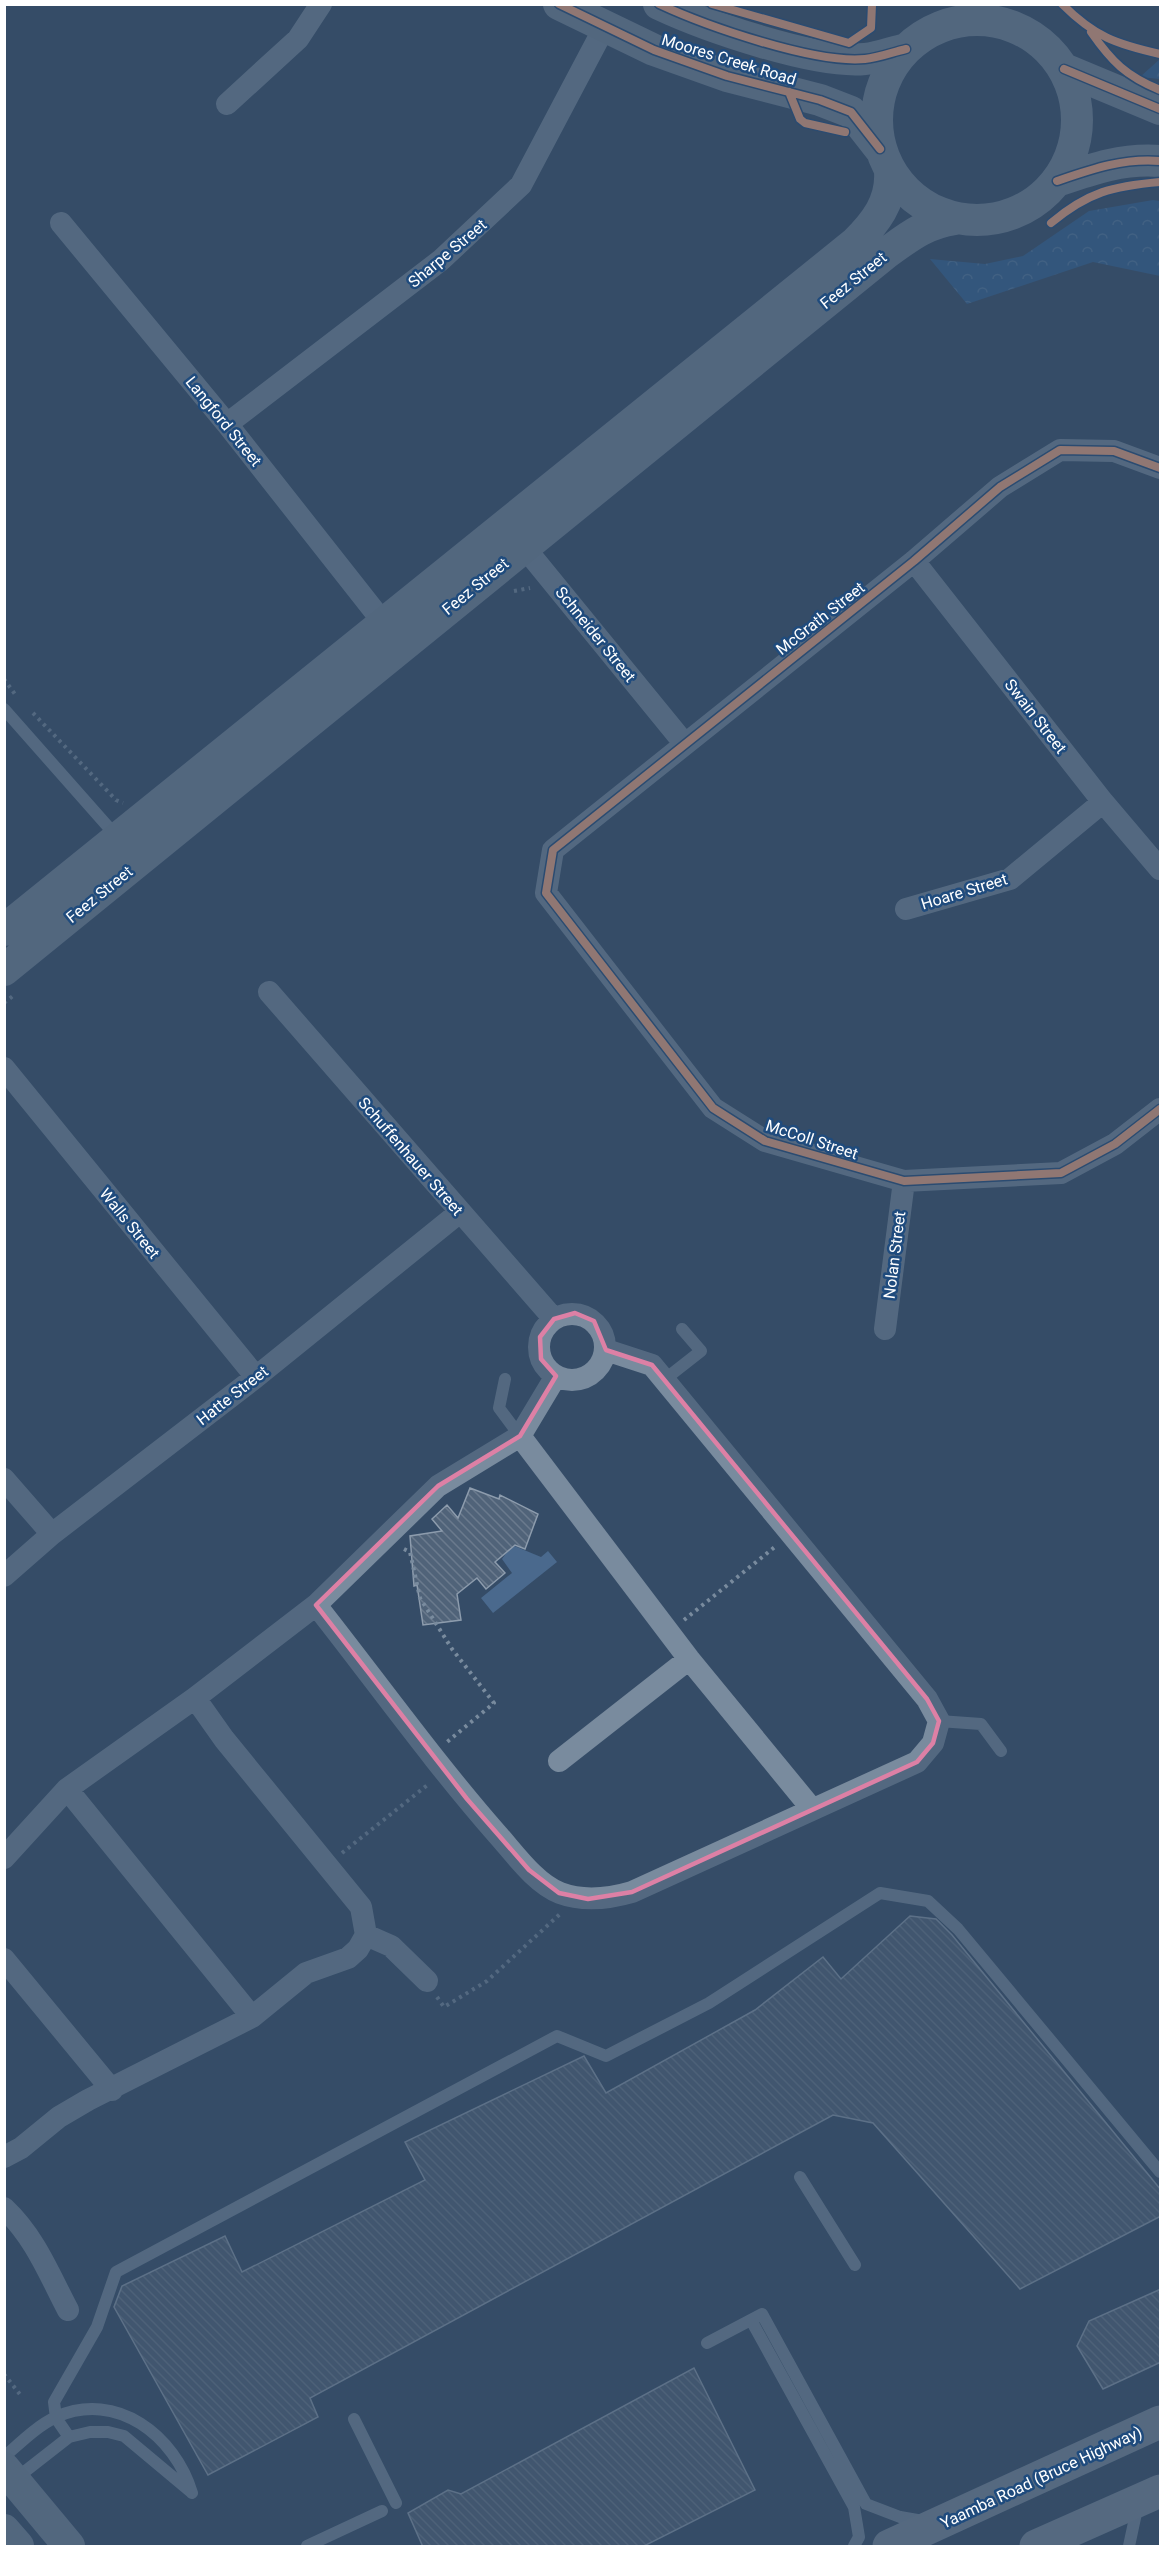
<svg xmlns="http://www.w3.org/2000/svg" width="1165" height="2551" font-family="Roboto,sans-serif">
	<defs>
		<pattern id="park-crowns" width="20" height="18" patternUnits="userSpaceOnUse" patternTransform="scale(1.5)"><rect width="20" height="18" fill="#326294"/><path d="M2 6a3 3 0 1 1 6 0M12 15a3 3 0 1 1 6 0" fill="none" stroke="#517aa4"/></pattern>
		<pattern id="building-back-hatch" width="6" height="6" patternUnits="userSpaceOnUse" patternTransform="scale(1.5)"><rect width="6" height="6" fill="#506379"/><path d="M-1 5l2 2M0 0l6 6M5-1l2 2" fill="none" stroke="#6a7a8d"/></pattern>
	</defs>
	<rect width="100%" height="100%" fill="#354c67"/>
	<path fill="url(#park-crowns)" d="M 1160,59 L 1160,79 L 1140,77 Z
		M 1153,200 L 1160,201 L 1160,276 L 1093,262 L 967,304 L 930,259 L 985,264 L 1023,256 L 1089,211 Z"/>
	<path fill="#4a698d" d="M 512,1545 L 541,1557 L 548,1551 L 557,1562 L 493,1613 L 481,1598 L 512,1573 L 502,1559 Z"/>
	<path fill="url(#building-back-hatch)" stroke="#8d9cad" stroke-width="1.5" d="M 470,1488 L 499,1499 L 500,1495 L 538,1514 L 525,1549 L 515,1545 L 495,1562 L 505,1573 L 486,1589 L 477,1578 L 457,1594 L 461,1620 L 423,1625 L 417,1585 L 414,1586 L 410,1536 L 442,1531 L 432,1519 L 447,1505 L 458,1518 Z
		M 910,1916 L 936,1919 L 952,1935 L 1161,2190 L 1161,2216 L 1020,2289 L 873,2123 L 833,2115 L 310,2398 L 318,2417 L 208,2475 L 114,2307 L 122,2286 L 225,2236 L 242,2272 L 425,2180 L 405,2142 L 584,2056 L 606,2093 L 755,2010 L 823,1957 L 841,1979 Z
		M 1161,2289 L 1161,2362 L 1103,2389 L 1077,2346 L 1089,2321 Z
		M 694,2368 L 755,2490 L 642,2547 L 423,2547 L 408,2513 L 448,2490 L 461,2494 Z"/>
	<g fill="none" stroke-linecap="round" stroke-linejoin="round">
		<path stroke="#798b9e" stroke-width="4" stroke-dasharray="3 4.5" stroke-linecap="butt" d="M 514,591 L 530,588
			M 4,679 L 17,697
			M 33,713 L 116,800 L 123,803
			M 4,1003 L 14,995
			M 404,1549 L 410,1552 L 420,1598 L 452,1649 L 494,1703 L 447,1742
			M 684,1620 L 776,1546
			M 342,1853 L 430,1783
			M 437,1997 L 444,2007 L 487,1981 L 560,1914
			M 4,2374 L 22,2397"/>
		<path stroke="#798b9e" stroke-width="12" d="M 4,709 L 118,838
			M 505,1379 L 499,1408 L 520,1436
			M 664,1380 L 701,1351 L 682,1329
			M 939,1721 L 981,1724 L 1001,1751
			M 800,2177 L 855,2265
			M 751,2320 L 854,2507 L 859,2537 L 854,2546
			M 707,2343 L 762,2314 L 866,2504 L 900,2517 L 923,2521
			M 354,2419 L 396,2503
			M 69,2437 L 56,2418 L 54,2402 L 97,2327 L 116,2272 L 557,2036 L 606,2056 L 709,2003 L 880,1893 L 928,1901 L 958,1929 L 1160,2172
			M 4,2457 C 20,2443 37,2426 56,2417 C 117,2390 175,2436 192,2493
			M 14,2480 L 69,2437 L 90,2432 L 108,2432 L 124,2436 L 191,2492
			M 307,2546 L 382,2511
			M 1129,2546 L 1138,2504"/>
		<path stroke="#798b9e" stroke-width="22" d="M 227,104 L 298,39 L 321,4
			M 61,223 L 227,424 L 383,622
			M 227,424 L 441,260 L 521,185 L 604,28
			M 1160,468 L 1114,451 L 1060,450 L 1000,487 L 914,561 L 553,850 L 546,893 L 713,1108 L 765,1141 L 904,1181 L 1061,1173 L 1115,1144 L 1160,1109
			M 515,536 L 684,743
			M 914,561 L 1103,802 L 1160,869
			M 906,909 L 1010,879 L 1103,802
			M 269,992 L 554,1319
			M 4,1068 L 256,1377
			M539 1347a33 33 0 1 1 66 0a33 33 0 1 1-66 0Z
			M 885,1329 L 904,1181
			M 520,1436 L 689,1659 L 812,1809
			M 4,1479 L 52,1534
			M 4,1576 L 52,1534 L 256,1377 L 460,1212
			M 316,1605 C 376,1681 433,1761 497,1834 C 515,1854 535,1883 560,1893 C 584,1902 608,1899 632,1892 L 917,1762 L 933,1743 L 939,1721 L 927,1699 L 652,1365 L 606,1350
			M 559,1761 L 689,1659
			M 67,1789 L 252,2017
			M 4,1858 L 67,1789 L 195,1698 L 316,1605 L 438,1486 L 520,1436 L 556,1376
			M 366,1935 L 391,1946 L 427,1981
			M 4,1959 L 112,2090
			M 4,2157 L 21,2148 L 59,2117 L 88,2100 L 252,2017 L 306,1973 L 348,1958 L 358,1949 L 366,1935 L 361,1907 L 224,1739 L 195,1698
			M 4,2208 C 35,2237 49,2274 68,2310"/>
		<path stroke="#76879a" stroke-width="32" d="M 559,4 L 654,50 L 727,76 L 820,100 L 851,112 L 880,149
			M 659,4 C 706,26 815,64 865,59 C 878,58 893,52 906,49
			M877 120a100 100 0 1 1 200 0a100 100 0 1 1-200 0Z
			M 1064,69 L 1160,109
			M 1057,181 C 1092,169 1123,158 1160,161
			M 4,930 L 855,243 C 875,223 892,202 890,172
			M 4,970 L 885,254 C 910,236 924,224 955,219
			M 4,2468 L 69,2546
			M 4,2530 L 18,2546"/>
		<path stroke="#7c8c9e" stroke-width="33" d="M 889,2546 L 1160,2422
			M 1036,2546 L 1160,2491"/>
		<g stroke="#1f4b7d" stroke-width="11">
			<path id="cycleway" d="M 559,4 L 654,50 L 727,76 L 820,100 L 851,112 L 880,149
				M 659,4 C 706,26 815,64 865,59 C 878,58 893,52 906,49
				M 712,4 L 849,43 L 871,28 L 872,4
				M 1062,4 C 1095,37 1116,44 1160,54
				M 1091,32 C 1112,62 1126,76 1160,90
				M 1064,69 L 1160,109
				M 789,92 L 800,119 L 805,123 L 845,132
				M 1057,181 C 1092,169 1123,158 1160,161
				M 1051,223 C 1088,192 1113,186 1160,182
				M 1160,468 L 1114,451 L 1060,450 L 1000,487 L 914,561 L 553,850 L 546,893 L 713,1108 L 765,1141 L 904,1181 L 1061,1173 L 1115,1144 L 1160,1109"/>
		</g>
		<use href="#cycleway" stroke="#ffac80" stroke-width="8"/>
	</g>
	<path d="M0 0H1165V2551H0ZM 575,1313 L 594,1321 L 606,1350 L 652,1365 L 927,1699 L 939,1721 L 933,1743 L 917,1762 L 632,1892 L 588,1899 L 559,1893 L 529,1870 L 467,1799 L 316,1605 L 438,1486 L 520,1436 L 556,1376 L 541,1359 L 540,1337 L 554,1319 Z" fill="#354c67" fill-opacity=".55" fill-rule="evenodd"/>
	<path fill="none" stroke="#dd80a5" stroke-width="4.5" stroke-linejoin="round" d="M 575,1313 L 594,1321 L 606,1350 L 652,1365 L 927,1699 L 939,1721 L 933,1743 L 917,1762 L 632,1892 L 588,1899 L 559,1893 L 529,1870 L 467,1799 L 316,1605 L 438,1486 L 520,1436 L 556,1376 L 541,1359 L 540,1337 L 554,1319 Z"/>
	<g text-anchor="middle" stroke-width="5" stroke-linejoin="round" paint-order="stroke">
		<g font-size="16" fill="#fff" stroke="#1f4b7d">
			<text transform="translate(729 59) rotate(17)" y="6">Moores Creek Road</text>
			<text transform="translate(447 253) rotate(-40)" y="6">Sharpe Street</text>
			<text transform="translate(853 280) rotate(-39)" y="6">Feez Street</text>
			<text transform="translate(224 421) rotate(51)" y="6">Langford Street</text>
			<text transform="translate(475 586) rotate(-39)" y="6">Feez Street</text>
			<text transform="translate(820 618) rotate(-38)" y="6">McGrath Street</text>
			<text transform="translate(596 634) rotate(51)" y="6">Schneider Street</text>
			<text transform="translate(1036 716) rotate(52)" y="6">Swain Street</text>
			<text transform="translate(964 891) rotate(-17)" y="6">Hoare Street</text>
			<text transform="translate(99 894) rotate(-39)" y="6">Feez Street</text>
			<text transform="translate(812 1139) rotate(18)" y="6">McColl Street</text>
			<text transform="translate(411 1156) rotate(49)" y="6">Schuffenhauer Street</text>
			<text transform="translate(130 1223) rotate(51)" y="6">Walls Street</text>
			<text transform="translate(894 1255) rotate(-83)" y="6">Nolan Street</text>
			<text transform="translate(232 1395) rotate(-38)" y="6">Hatte Street</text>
			<text transform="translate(1041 2477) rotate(-25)" y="6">Yaamba Road (Bruce Highway)</text>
		</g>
	</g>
	<rect width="1165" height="2551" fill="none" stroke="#ffffff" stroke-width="12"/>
</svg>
